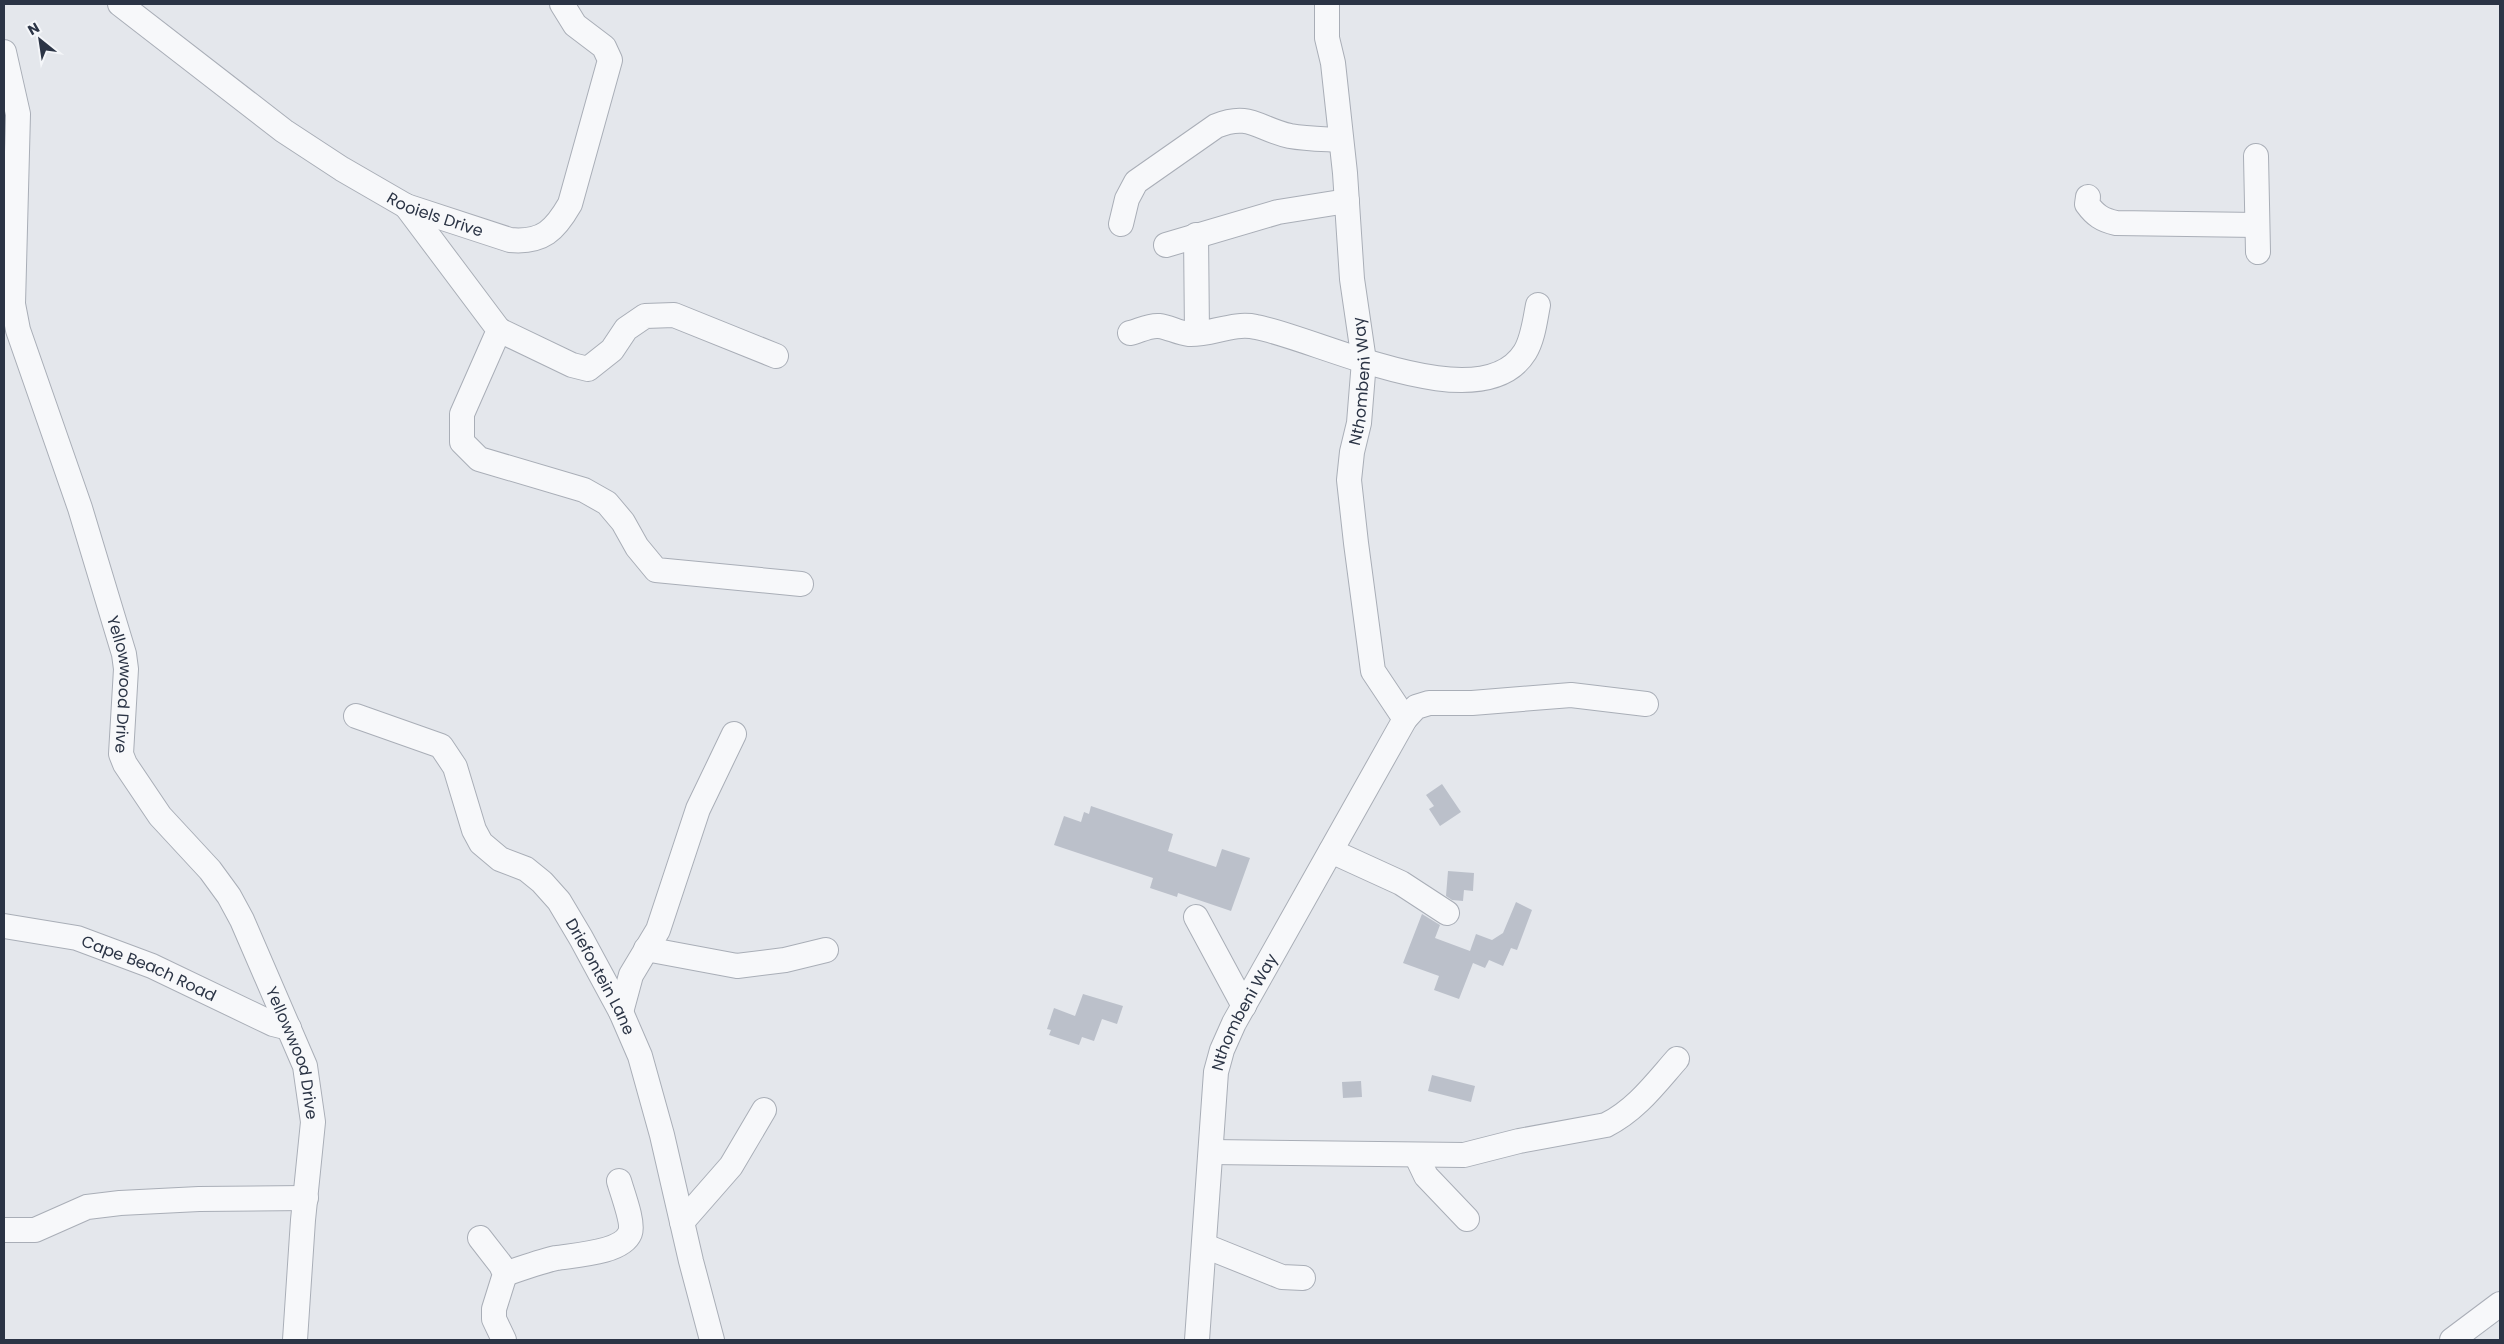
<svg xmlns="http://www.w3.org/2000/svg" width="2504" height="1344" font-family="Poppins,sans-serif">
	<rect width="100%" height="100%" fill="#e4e7ec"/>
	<path fill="#bbc0ca" d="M 1442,784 L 1461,812 L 1440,826 L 1429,809 L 1434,806 L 1426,795 Z
		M 1091,806 L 1173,834 L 1168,851 L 1216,867 L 1222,849 L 1250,858 L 1231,911 L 1178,893 L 1177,897 L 1150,888 L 1153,878 L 1054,845 L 1064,816 L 1081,822 L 1084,812 L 1089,814 Z
		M 1448,871 L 1474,873 L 1473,891 L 1464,890 L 1463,901 L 1452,900 L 1446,896 Z
		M 1516,902 L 1532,910 L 1517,950 L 1511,948 L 1503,966 L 1489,960 L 1485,968 L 1473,963 L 1459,999 L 1434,990 L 1439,976 L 1403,963 L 1422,914 L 1440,925 L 1435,938 L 1470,951 L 1476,934 L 1492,940 L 1503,933 Z
		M 1083,994 L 1123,1006 L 1117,1024 L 1102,1019 L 1094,1041 L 1082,1037 L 1079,1045 L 1049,1035 L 1051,1030 L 1047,1029 L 1054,1008 L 1075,1016 Z
		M 1432,1075 L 1475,1086 L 1471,1102 L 1428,1091 Z
		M 1361,1081 L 1362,1097 L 1343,1098 L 1342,1082 Z"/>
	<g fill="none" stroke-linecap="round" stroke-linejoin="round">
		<g stroke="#a9aeb7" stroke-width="26">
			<g id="minor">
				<path id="s1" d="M 120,4 L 284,131 L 342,169 L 406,206 L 510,240 C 543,243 555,230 570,204 L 610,60 L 604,47 L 575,25 L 562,4"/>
				<path id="s2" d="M 4,52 L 18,114 L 13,304 L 18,330 L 80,508 L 124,654 L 126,669 L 121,754 L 125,764 L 160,816 L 210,870 L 229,896 L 242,920 L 305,1066 L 313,1122 L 303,1220 L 295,1340"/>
				<path d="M 2256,156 L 2258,252"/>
				<path d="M 2088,197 L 2087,204 C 2095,215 2102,220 2116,223 L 2257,225"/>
				<path d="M 406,206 L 499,330 L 462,414 L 462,442 L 479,459 L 584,490 L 607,503 L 623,522 L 637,547 L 656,570 L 801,584"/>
				<path d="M 1121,224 L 1127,199 L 1136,182 L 1216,126 C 1250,112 1258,129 1290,136 C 1306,139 1324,139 1341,140"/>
				<path d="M 1196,235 L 1197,333"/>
				<path d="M 1166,245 L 1278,212 L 1347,201"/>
				<path d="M 499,330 L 572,365 L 588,369 L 612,350 L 626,329 L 645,316 L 674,315 L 776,356"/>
				<path d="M 1130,333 C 1139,331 1149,325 1159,326 C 1169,327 1178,333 1189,334 C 1211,335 1233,322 1256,327 C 1317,338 1481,423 1525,352 C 1533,339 1535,320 1538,305"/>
				<path id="s3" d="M 356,716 L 441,746 L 455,767 L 474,830 L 481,843 L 500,859 L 526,869 L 542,882 L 559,901 L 581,938 L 621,1012 L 640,1056 L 662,1135 L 691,1261 L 712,1340"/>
				<path d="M 1405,719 L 1416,707 L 1429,703 L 1472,703 L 1571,695 L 1646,704"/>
				<path d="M 1331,851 L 1401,883 L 1447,913"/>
				<path d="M 1196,917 L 1244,1006"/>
				<path id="s4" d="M 4,926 L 77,938 L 152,966 L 273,1024 L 289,1028"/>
				<path d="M 646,949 L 737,966 L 785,960 L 826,950"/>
				<path d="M 621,1012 L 631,975 L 658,930 L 698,809 L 734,734"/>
				<path d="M 1211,1152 L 1464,1155 L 1519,1141 L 1606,1125 C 1636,1110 1655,1084 1677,1059"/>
				<path d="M 1416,1155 L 1426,1176 L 1467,1219"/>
				<path d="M 682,1222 L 731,1166 L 764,1110"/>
				<path d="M 4,1230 L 35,1230 L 87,1207 L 120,1203 L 199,1199 L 306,1198"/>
				<path d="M 480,1238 L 501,1265 L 505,1274 L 494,1309 L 494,1319 L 504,1340"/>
				<path d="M 1205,1246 L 1282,1277 L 1303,1278"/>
				<path d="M 505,1274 C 522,1268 539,1262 556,1258 C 575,1255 622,1253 630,1233 C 634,1223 622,1192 619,1181"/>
				<path id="s5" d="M 1197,1340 L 1216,1072 L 1222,1050 L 1234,1023 L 1405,719 L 1373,671 L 1356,543 L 1349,480 L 1352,452 L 1359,423 L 1364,361 L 1352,279 L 1345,173 L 1333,63 L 1327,38 L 1327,4"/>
				<path d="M 2452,1340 L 2500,1304"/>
			</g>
		</g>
		<use href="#minor" stroke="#f7f8fa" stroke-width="24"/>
	</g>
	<g text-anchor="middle" stroke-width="4.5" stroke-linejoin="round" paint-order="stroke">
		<g font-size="16" fill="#2b3445" stroke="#f4f6f9">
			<text dy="6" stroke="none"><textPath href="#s1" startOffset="381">Rooiels Drive</textPath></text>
			<text dy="6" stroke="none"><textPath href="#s5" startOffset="1020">Nthombeni Way</textPath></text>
			<text dy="6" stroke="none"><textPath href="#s2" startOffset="651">Yellowwood Drive</textPath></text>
			<text dy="6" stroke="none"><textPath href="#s4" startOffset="152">Cape Beach Road</textPath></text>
			<text dy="6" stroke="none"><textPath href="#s3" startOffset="381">Driefontein Lane</textPath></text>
			<text dy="6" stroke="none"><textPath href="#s5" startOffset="335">Nthombeni Way</textPath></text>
			<text dy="6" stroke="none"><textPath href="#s2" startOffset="1071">Yellowwood Drive</textPath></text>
		</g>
	</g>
	<rect width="2504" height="1344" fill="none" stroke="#2b3445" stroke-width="10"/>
	<g transform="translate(40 40) rotate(330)" stroke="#f4f6f9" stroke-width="4" paint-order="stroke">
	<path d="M0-4L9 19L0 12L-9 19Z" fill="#2b3445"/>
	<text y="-8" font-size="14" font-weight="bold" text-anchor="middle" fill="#2b3445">N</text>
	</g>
</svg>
